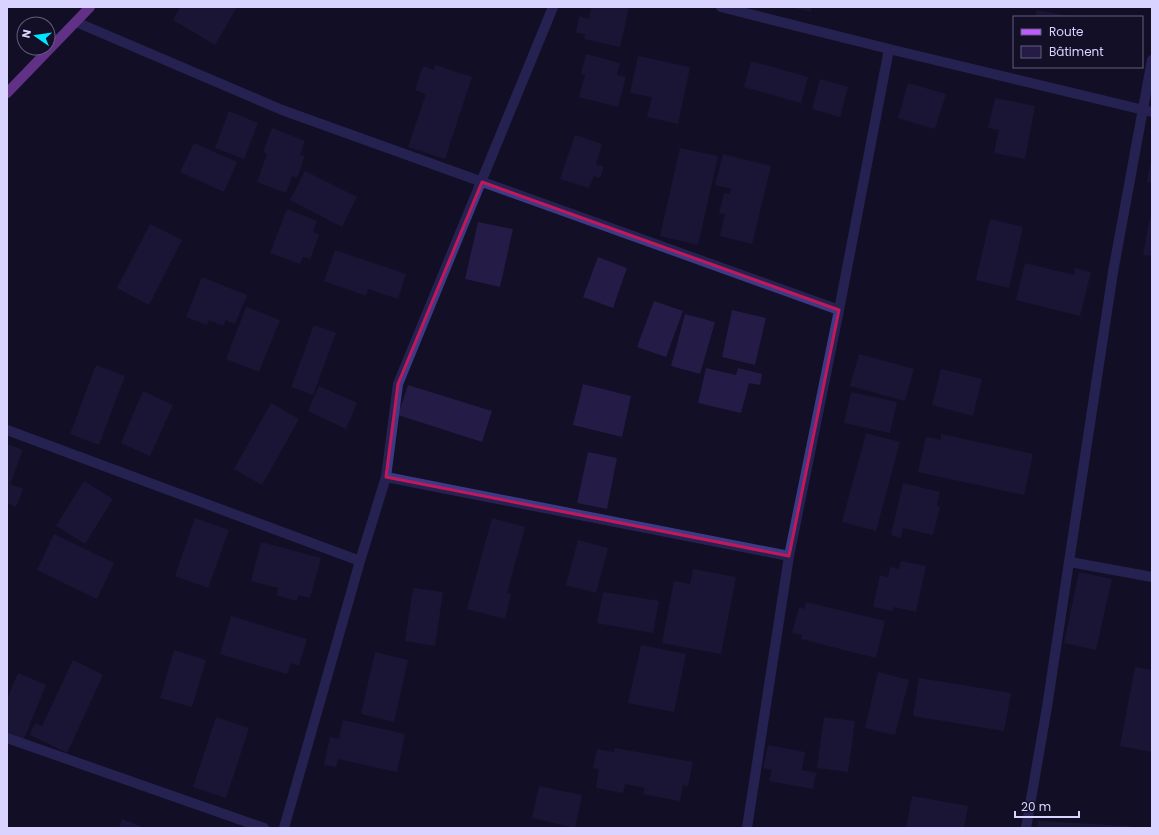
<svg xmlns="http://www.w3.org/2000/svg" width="1159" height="835" font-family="Poppins,sans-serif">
	<rect width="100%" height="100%" fill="#130f26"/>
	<path fill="#241b47" d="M 180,7 L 237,7 L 215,45 L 173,20 Z
		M 591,7 L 629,7 L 620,47 L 584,39 L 585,34 L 576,33 L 579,16 L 589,19 Z
		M 790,7 L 812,7 L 811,12 Z
		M 1037,10 L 1068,16 L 1067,17 L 1035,17 Z
		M 586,54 L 620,63 L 617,75 L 626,77 L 618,107 L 579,97 L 585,75 L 581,74 Z
		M 638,56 L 690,67 L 678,124 L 647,117 L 652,97 L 630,93 Z
		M 751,61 L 808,77 L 801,103 L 744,87 Z
		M 435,65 L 472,77 L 445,159 L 408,147 L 426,94 L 415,90 L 423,66 L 434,70 Z
		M 820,79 L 848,87 L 840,117 L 812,109 Z
		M 908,83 L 946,94 L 935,129 L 898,118 Z
		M 995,98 L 1035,106 L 1025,159 L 994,153 L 999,130 L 988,128 Z
		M 229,111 L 258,123 L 244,159 L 215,148 Z
		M 272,128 L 305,141 L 300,155 L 305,156 L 297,178 L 292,176 L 286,193 L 257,182 L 267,154 L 263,152 Z
		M 575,135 L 602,144 L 596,164 L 604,167 L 600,178 L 594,176 L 589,188 L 560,179 Z
		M 194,143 L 237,162 L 224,192 L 180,172 Z
		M 680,148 L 718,156 L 698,245 L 660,236 Z
		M 723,154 L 771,166 L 752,244 L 720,236 L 725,214 L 719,213 L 724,193 L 729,194 L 731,189 L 715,185 Z
		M 1151,161 L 1152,161 L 1152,183 L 1147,182 Z
		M 305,171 L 357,197 L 342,227 L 290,200 Z
		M 287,209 L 317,221 L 313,232 L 319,235 L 310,259 L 303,257 L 300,264 L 270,253 Z
		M 1150,217 L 1152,217 L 1152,256 L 1143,255 Z
		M 990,219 L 1023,227 L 1009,288 L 976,280 Z
		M 478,222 L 513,229 L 500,287 L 465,279 Z
		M 150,224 L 182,240 L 149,305 L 117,288 Z
		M 335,250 L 406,274 L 398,299 L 368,289 L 366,296 L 324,281 Z
		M 598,257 L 627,268 L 613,308 L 583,297 Z
		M 1025,263 L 1074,275 L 1075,268 L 1091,272 L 1080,316 L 1016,300 Z
		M 202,277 L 247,295 L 235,324 L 226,320 L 223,326 L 209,320 L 207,325 L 186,317 Z
		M 654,301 L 683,311 L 666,357 L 637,347 Z
		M 246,307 L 280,320 L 259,372 L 226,359 Z
		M 732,310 L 766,318 L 755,365 L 722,357 Z
		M 685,314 L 715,322 L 700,374 L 671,366 Z
		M 314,325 L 336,333 L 313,395 L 291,387 Z
		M 859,354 L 914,369 L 905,401 L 850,386 Z
		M 96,365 L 125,376 L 99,445 L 70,434 Z
		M 706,368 L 736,375 L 738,368 L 762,374 L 760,385 L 749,383 L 741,413 L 698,403 Z
		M 941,369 L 982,379 L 973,416 L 932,405 Z
		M 583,384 L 631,396 L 622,437 L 573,425 Z
		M 408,385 L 492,411 L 482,442 L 398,415 Z
		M 319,386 L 357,403 L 346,429 L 308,411 Z
		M 143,391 L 173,405 L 150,456 L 121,443 Z
		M 851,392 L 897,402 L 890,433 L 844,423 Z
		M 271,403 L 299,419 L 262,485 L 234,469 Z
		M 866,433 L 900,442 L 876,531 L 842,522 Z
		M 941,434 L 1033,454 L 1024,495 L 918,472 L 926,437 L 941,440 Z
		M 7,444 L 23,450 L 10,484 L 23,489 L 16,507 L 7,503 Z
		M 588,452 L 617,458 L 607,509 L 577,503 Z
		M 84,481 L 113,499 L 85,544 L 56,526 Z
		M 903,483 L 940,492 L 937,506 L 940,507 L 933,535 L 903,528 L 901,538 L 891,535 Z
		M 195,518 L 229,530 L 208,588 L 175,576 Z
		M 492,518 L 525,527 L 507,593 L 511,594 L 505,619 L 467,609 Z
		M 54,534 L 114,563 L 97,599 L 37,570 Z
		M 578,540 L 608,548 L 596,593 L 566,585 Z
		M 261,542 L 321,558 L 310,598 L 298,595 L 297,601 L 276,595 L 278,588 L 251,581 Z
		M 901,561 L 926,566 L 916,612 L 894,607 L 893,611 L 873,607 L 880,575 L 888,577 L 890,567 L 899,569 Z
		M 693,569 L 736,577 L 721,654 L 662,643 L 674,581 L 690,584 Z
		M 1079,572 L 1112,579 L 1096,650 L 1064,643 Z
		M 413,588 L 443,592 L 435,646 L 405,641 Z
		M 603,592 L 659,601 L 653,633 L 597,623 Z
		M 806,602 L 885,621 L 876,658 L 801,639 L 802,635 L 792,633 L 799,607 L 805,609 Z
		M 231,616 L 307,639 L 299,666 L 291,663 L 287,674 L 220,654 Z
		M 641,645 L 686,654 L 674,712 L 628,703 Z
		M 174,650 L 206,660 L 192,707 L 160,698 Z
		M 375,652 L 408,660 L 394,722 L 361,714 Z
		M 73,660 L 103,675 L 67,753 L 30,735 L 35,723 L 42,726 Z
		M 1135,667 L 1152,670 L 1152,752 L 1120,746 Z
		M 878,672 L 909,680 L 895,735 L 865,728 Z
		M 18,673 L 46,685 L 23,741 L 7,734 L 7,699 Z
		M 919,678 L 1011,693 L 1004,731 L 913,716 Z
		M 216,717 L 249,728 L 226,798 L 193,787 Z
		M 824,717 L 855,721 L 848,772 L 817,768 Z
		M 343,720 L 405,734 L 397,772 L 338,759 L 336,767 L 324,765 L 330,737 L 339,739 Z
		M 768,745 L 805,752 L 802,770 L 816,773 L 813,789 L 769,781 L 772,770 L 763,768 Z
		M 615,748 L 693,762 L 688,786 L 683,785 L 680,801 L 643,794 L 645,788 L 625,784 L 623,793 L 596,788 L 599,769 L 593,768 L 597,749 L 614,752 Z
		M 539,786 L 582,795 L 575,828 L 532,818 Z
		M 912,796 L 968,806 L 964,828 L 906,828 Z
		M 122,819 L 145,828 L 119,828 Z
		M 1038,821 L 1130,826 L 1130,828 L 1038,828 Z"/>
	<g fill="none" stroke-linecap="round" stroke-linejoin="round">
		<path stroke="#3d3a85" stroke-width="10" d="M 721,7 L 889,49 L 1152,112
			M 76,22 L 282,110 L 839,310
			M 7,430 L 360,561
			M 386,477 L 789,556
			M 1070,562 L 1152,577
			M 7,738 L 264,828
			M 284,828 L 360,561 L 386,477 L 398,384 L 553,7
			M 747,828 L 789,556 L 839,310 L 889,49
			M 1026,828 L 1047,707 L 1113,272 L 1152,60"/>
		<path stroke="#c25bff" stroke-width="10" d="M 7,93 L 90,7"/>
	</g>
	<path d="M0 0H1159V835H0ZM 482,182 L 839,310 L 789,556 L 386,477 L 398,384 Z" fill="#130f26" fill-opacity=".55" fill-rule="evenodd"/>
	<path fill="none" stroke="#c2185b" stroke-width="3" stroke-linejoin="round" d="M 482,182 L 839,310 L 789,556 L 386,477 L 398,384 Z"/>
	<rect width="1159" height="835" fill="none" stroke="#d9d4ff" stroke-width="16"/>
	<rect x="1013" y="16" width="130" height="52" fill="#130f26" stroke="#625e7d"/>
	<rect x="1021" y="29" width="20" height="6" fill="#c25bff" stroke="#625e7d"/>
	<text x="1049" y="36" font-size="12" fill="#d9d4ff">Route</text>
	<rect x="1021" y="46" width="20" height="12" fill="#241b47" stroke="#625e7d"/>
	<text x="1049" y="56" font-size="12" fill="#d9d4ff">Bâtiment</text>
	<g transform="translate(36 36) rotate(283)"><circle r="19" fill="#130f26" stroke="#625e7d"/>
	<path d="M0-3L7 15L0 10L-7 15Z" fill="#00e5ff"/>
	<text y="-6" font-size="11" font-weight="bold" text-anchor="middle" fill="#d9d4ff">N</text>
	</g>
	<path d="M1015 811v6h64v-6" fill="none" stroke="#d9d4ff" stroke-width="2"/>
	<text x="1021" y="811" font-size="12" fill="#d9d4ff" stroke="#130f26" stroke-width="3" paint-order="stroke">20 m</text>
</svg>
